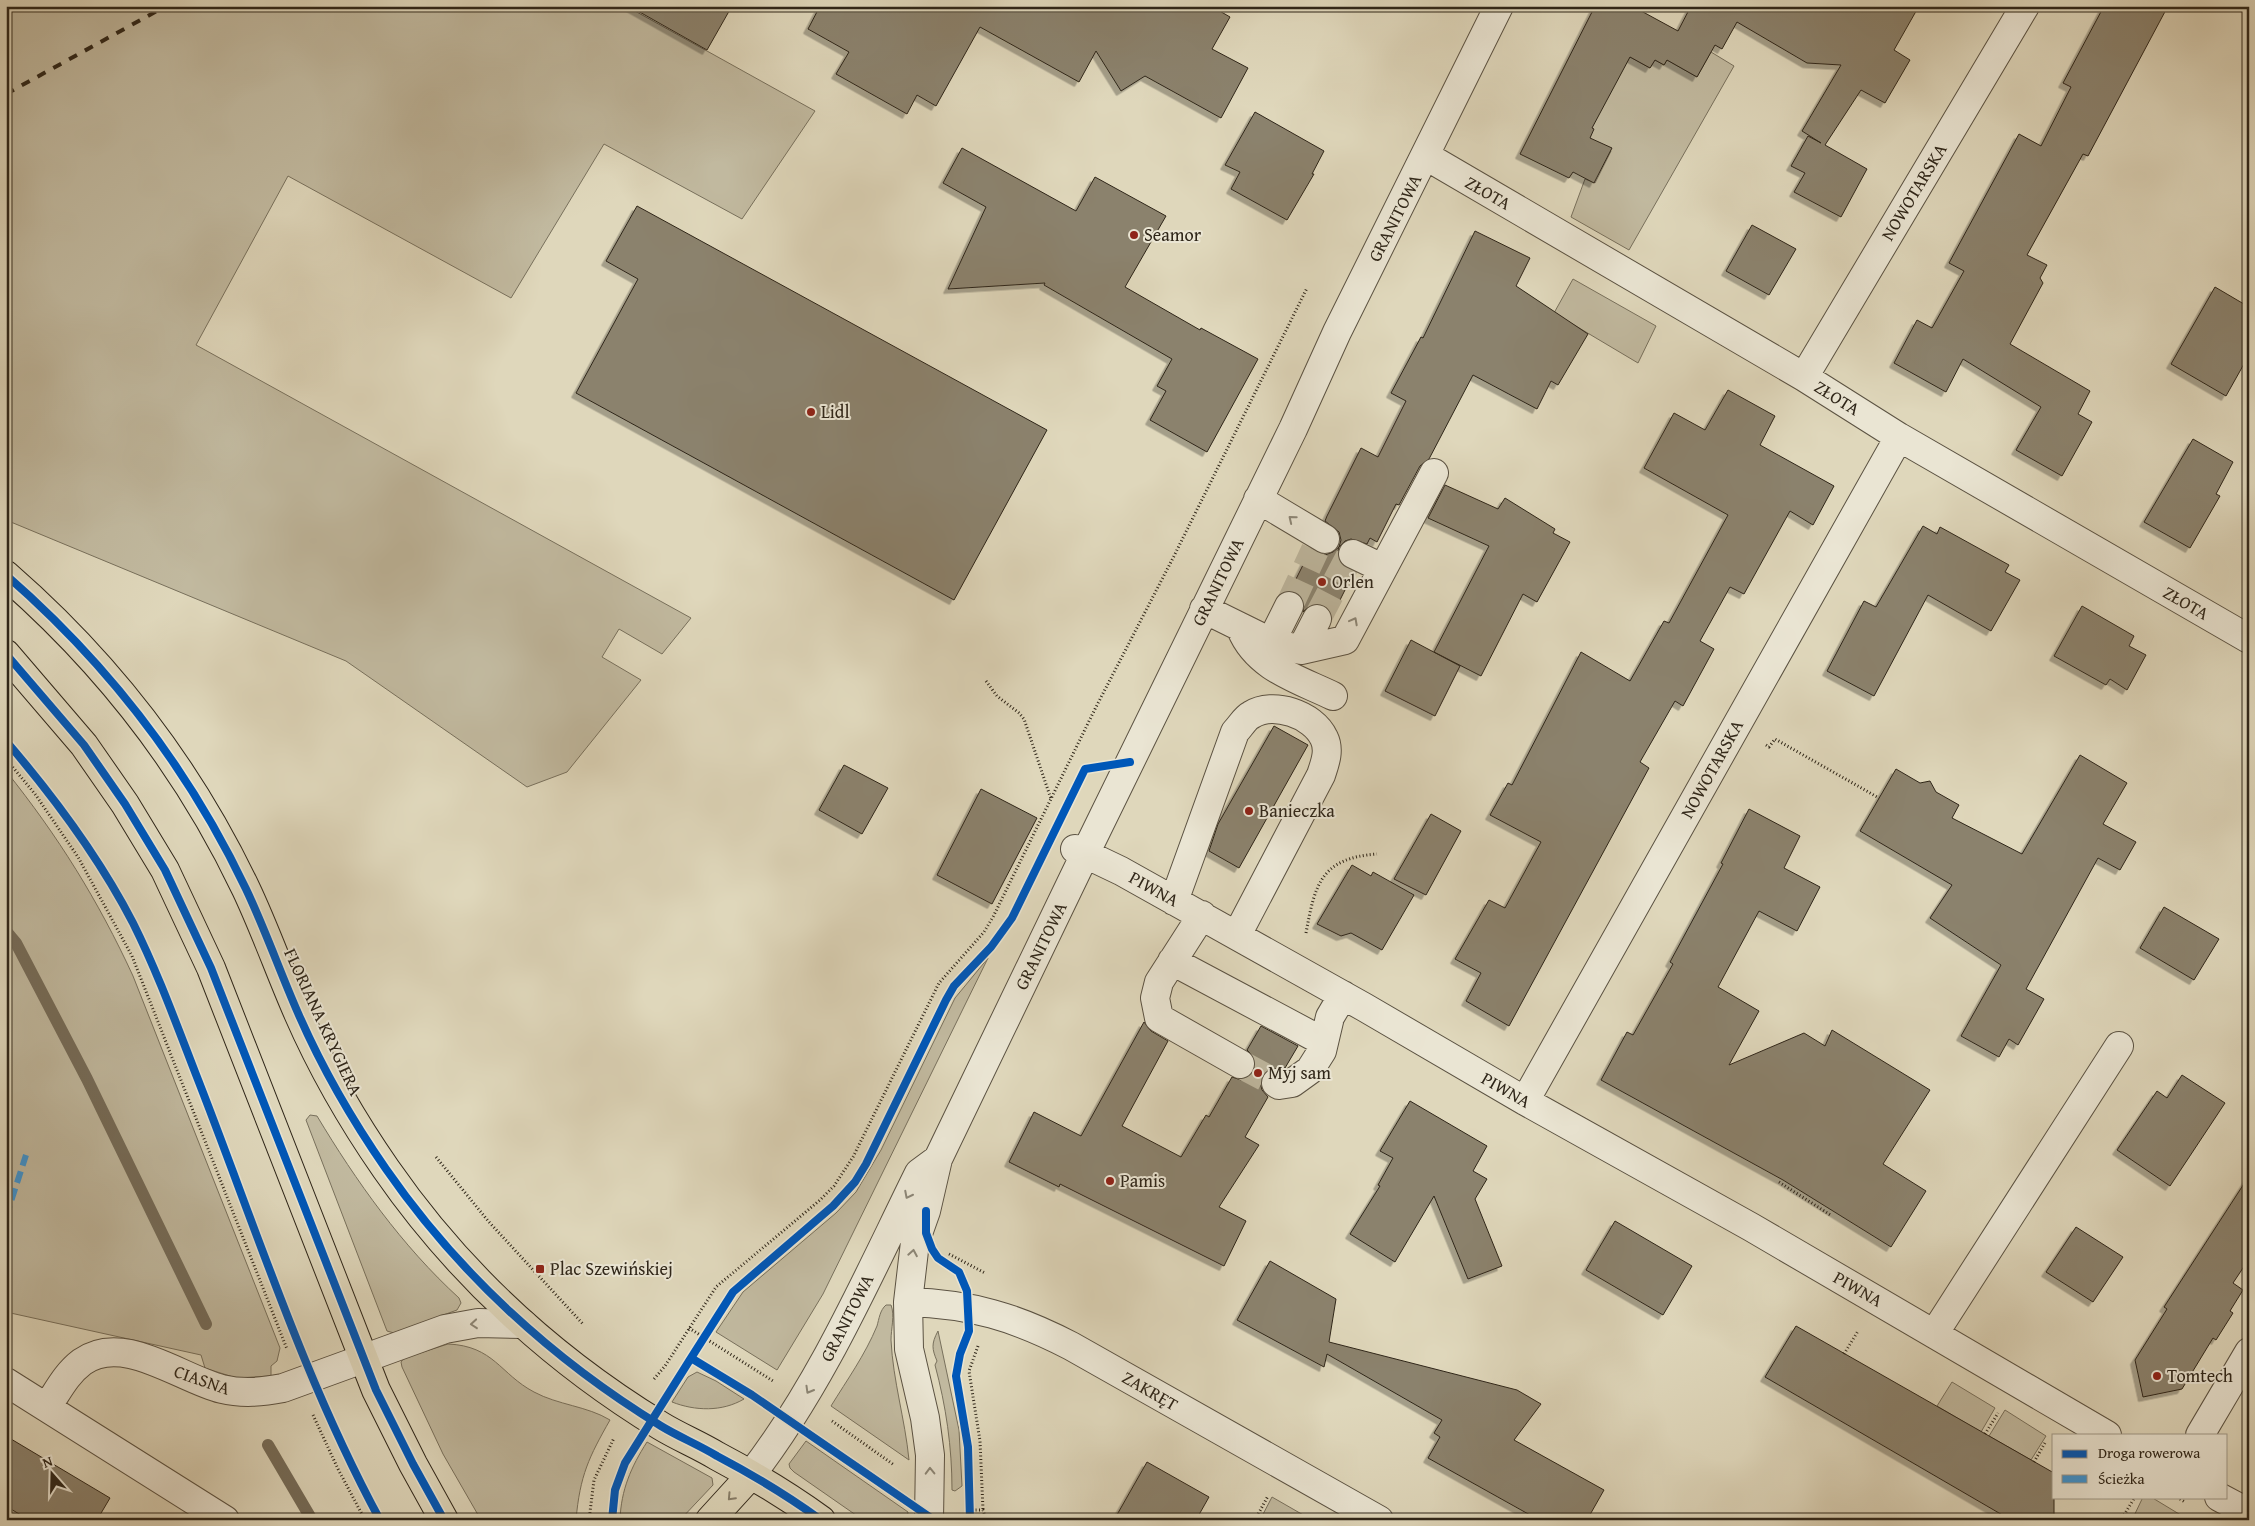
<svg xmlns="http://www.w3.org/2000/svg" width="2255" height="1526" font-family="'Gentium Book Plus',serif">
	<defs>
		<filter id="shadow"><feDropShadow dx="-4.5" dy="4.5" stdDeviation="0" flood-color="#0004"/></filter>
	</defs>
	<rect width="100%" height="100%" fill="#dfd7bb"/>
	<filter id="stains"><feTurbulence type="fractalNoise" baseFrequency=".004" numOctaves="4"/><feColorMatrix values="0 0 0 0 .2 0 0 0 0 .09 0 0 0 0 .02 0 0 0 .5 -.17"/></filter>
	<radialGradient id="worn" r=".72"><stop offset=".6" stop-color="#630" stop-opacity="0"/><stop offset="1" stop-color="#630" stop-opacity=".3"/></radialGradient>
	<path fill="#c1b99f" stroke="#78705c" d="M 6,6 L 626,6 L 815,111 L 742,219 L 604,144 L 511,298 L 288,176 L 196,345 L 691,618 L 662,654 L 619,629 L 602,657 L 641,680 L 567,772 L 527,787 L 346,661 L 6,520 Z
		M 1711,52 L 1734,66 L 1629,250 L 1571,217 L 1585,179 L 1595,183 L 1611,151 L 1588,140 L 1587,125 L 1630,57 L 1650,68 L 1655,60 L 1664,65 L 1667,60 L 1697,77 Z
		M 1573,279 L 1656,326 L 1638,363 L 1554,313 Z
		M 6,771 C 58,836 98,900 133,976 L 280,1348 L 277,1361 L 271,1366 L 271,1376 L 236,1378 L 205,1368 L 201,1355 L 6,1312 Z
		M 988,958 L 823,1294 L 777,1370 L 716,1332 L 743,1292 L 836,1213 L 856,1192 L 881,1150 L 955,998 Z
		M 310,1115 L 317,1116 C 356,1181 402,1246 459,1298 L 461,1303 L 457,1310 L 394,1333 L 387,1331 L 306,1120 Z
		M 886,1305 L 891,1305 C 895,1315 891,1329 891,1340 C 893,1381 905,1419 909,1460 L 831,1406 C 847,1380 865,1355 877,1326 C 879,1319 880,1310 886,1305 Z
		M 938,1331 L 959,1430 L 962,1486 L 955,1491 L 952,1490 C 952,1447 946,1406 935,1365 L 937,1361 C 932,1349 931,1344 938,1331 Z
		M 448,1344 C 494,1346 500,1374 534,1392 C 558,1405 587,1406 610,1420 C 589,1457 580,1475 576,1520 L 481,1520 L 443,1454 L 402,1367 L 401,1362 L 404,1358 Z
		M 697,1372 L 716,1381 L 744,1399 C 722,1412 695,1411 672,1402 L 688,1377 Z
		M 1952,1382 L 1995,1408 L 1981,1432 L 1937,1406 Z
		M 2005,1410 L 2046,1436 L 2031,1460 L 1989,1436 Z
		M 806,1441 L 908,1512 L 907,1520 L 863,1520 L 794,1472 L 790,1468 L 789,1464 Z
		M 647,1442 L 712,1478 L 713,1485 L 680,1520 L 620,1520 C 621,1490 631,1467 647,1442 Z
		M 1272,1497 L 1312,1520 L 1260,1520 Z
		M 2143,1497 L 2151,1497 L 2189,1520 L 2132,1520 Z"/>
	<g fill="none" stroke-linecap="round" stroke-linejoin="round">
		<path stroke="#756c59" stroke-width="12" d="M 6,931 L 16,943 L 87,1079 L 206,1324
			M 268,1445 L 312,1520"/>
	</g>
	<path fill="#8b826d" stroke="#2f2619" filter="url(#shadow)" d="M 629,6 L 732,6 L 707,50 Z
		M 820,6 L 1211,6 L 1230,17 L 1212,49 L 1248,68 L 1221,118 L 1145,76 L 1121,91 L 1096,51 L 1079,82 L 980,27 L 936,106 L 917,95 L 907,114 L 836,74 L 849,52 L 808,29 Z
		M 1595,6 L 1632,6 L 1678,31 L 1691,6 L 1919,6 L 1894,50 L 1910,60 L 1885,103 L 1861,90 L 1825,145 L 1867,169 L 1841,217 L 1794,192 L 1805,173 L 1791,166 L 1808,136 L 1821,143 L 1802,131 L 1841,65 L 1807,63 L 1737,22 L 1722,49 L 1715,45 L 1697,77 L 1667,60 L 1664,65 L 1655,60 L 1650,68 L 1630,57 L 1592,128 L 1594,129 L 1590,138 L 1612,148 L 1594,183 L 1573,172 L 1569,178 L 1520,154 Z
		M 2104,6 L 2168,6 L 2088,156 L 2083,154 L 2027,255 L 2047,265 L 2040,278 L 2043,283 L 2010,344 L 2090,391 L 2078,414 L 2092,422 L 2062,476 L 2016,450 L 2041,407 L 1963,359 L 1946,392 L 1894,363 L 1917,320 L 1932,328 L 1964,271 L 1949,263 L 2019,134 L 2041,146 L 2071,87 L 2063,83 Z
		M 1255,112 L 1324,151 L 1312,174 L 1314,174 L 1287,220 L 1231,189 L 1240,172 L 1225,165 Z
		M 962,148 L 1076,211 L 1095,177 L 1166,216 L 1125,287 L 1200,330 L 1201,328 L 1258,359 L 1207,452 L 1150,420 L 1166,391 L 1157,386 L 1172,359 L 1044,285 L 1045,283 L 948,289 L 986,207 L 943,183 Z
		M 637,206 L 1047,430 L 954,600 L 576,393 L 638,279 L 606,261 Z
		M 1752,225 L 1796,249 L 1769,295 L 1726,271 Z
		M 1475,231 L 1530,258 L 1516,286 L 1588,334 L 1558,385 L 1551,381 L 1537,409 L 1473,375 L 1429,459 L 1420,466 L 1399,505 L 1396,504 L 1377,542 L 1370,538 L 1367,544 L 1351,539 L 1345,541 L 1339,547 L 1337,555 L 1340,562 L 1354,572 L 1332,616 L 1330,610 L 1325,605 L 1317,603 L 1309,606 L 1303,612 L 1304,605 L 1302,598 L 1296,592 L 1290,591 L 1311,549 L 1325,555 L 1333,552 L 1339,547 L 1341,540 L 1339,532 L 1325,521 L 1327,516 L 1361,448 L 1378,457 L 1406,401 L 1391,393 L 1421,337 L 1423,338 Z
		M 2215,287 L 2249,307 L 2249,355 L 2226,396 L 2171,364 Z
		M 1728,390 L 1775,416 L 1760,445 L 1834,486 L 1813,525 L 1790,511 L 1744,594 L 1730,587 L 1700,641 L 1714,649 L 1683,706 L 1675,701 L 1640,762 L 1649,768 L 1509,1026 L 1466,1001 L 1481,973 L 1455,959 L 1489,900 L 1505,908 L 1541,842 L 1490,815 L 1508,783 L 1512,785 L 1581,652 L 1630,681 L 1664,621 L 1669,623 L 1728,515 L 1644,468 L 1674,413 L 1705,430 Z
		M 2193,439 L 2233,462 L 2216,494 L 2220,496 L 2190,548 L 2144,522 Z
		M 1445,485 L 1498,509 L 1505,498 L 1555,529 L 1553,533 L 1570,542 L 1537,602 L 1523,594 L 1481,676 L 1434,652 L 1489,546 L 1428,518 Z
		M 1923,526 L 1937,534 L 1940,527 L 2009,565 L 2005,572 L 2020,580 L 1991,631 L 1928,595 L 1874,696 L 1827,671 L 1864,601 L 1876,607 Z
		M 2082,606 L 2134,636 L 2129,646 L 2146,655 L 2127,690 L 2110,679 L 2106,685 L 2054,656 Z
		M 1411,640 L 1460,666 L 1435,716 L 1385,691 Z
		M 1274,726 L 1308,745 L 1239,868 L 1209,851 L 1218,824 Z
		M 2080,755 L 2127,783 L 2103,824 L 2136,842 L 2120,870 L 2098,858 L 2026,989 L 2044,999 L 2018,1045 L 2009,1039 L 1999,1057 L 1961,1036 L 2001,965 L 1930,918 L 1952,885 L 1860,831 L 1896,769 L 1920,783 L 1930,781 L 1936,792 L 1959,805 L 1952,818 L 2022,854 Z
		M 844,765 L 888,788 L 862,834 L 819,810 Z
		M 981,789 L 1037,818 L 992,904 L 937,875 Z
		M 1749,809 L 1800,836 L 1784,868 L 1820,887 L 1797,931 L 1759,911 L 1718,987 L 1759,1011 L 1729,1065 L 1804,1033 L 1825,1046 L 1832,1030 L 1930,1090 L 1883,1164 L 1926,1191 L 1891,1247 L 1783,1180 L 1601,1080 L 1627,1032 L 1633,1035 L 1673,964 L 1670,962 L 1723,864 L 1721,863 Z
		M 1431,814 L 1461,831 L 1426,895 L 1394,879 Z
		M 1352,865 L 1371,876 L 1373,872 L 1414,895 L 1382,950 L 1351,933 L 1341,936 L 1317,924 Z
		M 2164,907 L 2219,939 L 2194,980 L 2140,948 Z
		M 1144,1022 L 1151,1031 L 1168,1041 L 1122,1126 L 1181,1157 L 1206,1115 L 1209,1117 L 1232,1077 L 1241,1080 L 1248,1077 L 1253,1072 L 1256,1063 L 1253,1056 L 1247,1050 L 1261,1026 L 1298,1046 L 1285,1068 L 1269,1069 L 1263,1074 L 1260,1082 L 1262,1090 L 1268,1097 L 1245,1137 L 1259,1145 L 1219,1207 L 1246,1221 L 1224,1266 L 1060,1184 L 1059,1187 L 1009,1162 L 1034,1112 L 1081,1136 Z
		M 2182,1075 L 2225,1103 L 2170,1186 L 2117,1150 L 2157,1091 L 2167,1098 Z
		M 1410,1101 L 1487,1146 L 1473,1171 L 1487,1179 L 1475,1199 L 1502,1266 L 1468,1279 L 1434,1196 L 1395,1262 L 1350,1234 L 1380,1186 L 1378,1185 L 1393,1158 L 1380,1151 Z
		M 2249,1176 L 2249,1259 L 2233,1283 L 2243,1290 L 2230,1311 L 2233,1313 L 2216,1340 L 2213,1338 L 2182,1389 L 2143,1397 L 2135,1360 L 2167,1309 L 2164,1307 Z
		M 1615,1221 L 1692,1266 L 1663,1315 L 1586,1270 Z
		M 2076,1227 L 2123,1257 L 2093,1302 L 2046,1272 Z
		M 1270,1261 L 1336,1299 L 1329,1342 L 1517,1390 L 1541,1404 L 1514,1440 L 1604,1490 L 1587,1520 L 1539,1520 L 1428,1458 L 1440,1437 L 1434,1433 L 1442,1420 L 1327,1354 L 1324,1367 L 1237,1320 Z
		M 1796,1326 L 2054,1473 L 2054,1520 L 2011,1520 L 1765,1377 Z
		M 6,1436 L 110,1498 L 97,1520 L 29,1520 L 6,1506 Z
		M 1147,1462 L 1209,1497 L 1196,1520 L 1114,1520 Z"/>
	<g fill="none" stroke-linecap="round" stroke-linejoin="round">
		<path stroke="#bcb49b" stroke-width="28" stroke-dasharray="28 14" stroke-linecap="butt" d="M 1289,606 L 1315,550
			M 1317,619 L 1351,554
			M 1240,1064 L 1276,1083"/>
		<g stroke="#5b5242" stroke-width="30">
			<path id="minor" d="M 1426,156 L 1804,377 L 1899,437 L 2249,639
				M 1804,377 L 2025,6
				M 1258,499 L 1325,539
				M 1353,554 L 1382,568
				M 1204,609 L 1271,642 L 1301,650 L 1317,619
				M 1241,629 C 1257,668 1298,679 1333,696
				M 1271,642 L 1289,606
				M 1301,650 L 1345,640 L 1434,473
				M 1075,849 L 1121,871 L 1364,1007 L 1525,1101 L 1751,1227 L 2107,1435
				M 1174,901 L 1235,732 C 1240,727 1245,718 1251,715 C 1273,701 1313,714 1324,738 C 1330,750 1325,763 1321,775 L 1237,935
				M 1202,915 L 1159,982 L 1155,998 L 1159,1018 L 1240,1064
				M 1172,961 L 1324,1042
				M 1276,1083 L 1279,1085 L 1292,1083 L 1310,1070 L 1322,1051 L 1330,1017 L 1343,995
				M 1525,1101 L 1899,437
				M 908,1302 C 971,1304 1015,1317 1071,1346 L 1379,1520
				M 1934,1334 L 2119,1046
				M 6,1382 L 225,1520
				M 47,1407 C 58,1391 66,1374 82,1362 C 123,1332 181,1379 222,1389 C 243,1394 262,1392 283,1388 L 445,1329 L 478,1323 L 523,1324
				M 2200,1435 L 2249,1352
				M 751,1475 C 822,1383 868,1276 919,1173 L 938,1159
				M 2219,1497 L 2249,1513
				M 929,1520 L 930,1455 L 925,1418 L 909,1349 L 908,1302 L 915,1242 L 926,1211 L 938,1159 L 1086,852 L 1293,429 L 1337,332 L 1499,6"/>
		</g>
		<g stroke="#2f2619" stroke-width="30">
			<path id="major" d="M 6,575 C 107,663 188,767 246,889 C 265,929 280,972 298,1013 C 322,1068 352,1120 386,1169 C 458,1273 553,1360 661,1426 C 679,1437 699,1445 717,1456 C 753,1475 788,1496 821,1520
				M 6,654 L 84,745 L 125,804 L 165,870 L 211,968 L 376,1390 L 413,1464 L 444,1520
				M 710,1520 L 751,1475"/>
		</g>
		<path stroke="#2f2619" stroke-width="3" stroke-dasharray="1 2.5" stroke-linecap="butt" d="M 986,681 L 997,696 L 1019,713 L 1024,719 L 1051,799
			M 1766,745 L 1769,747 L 1775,739 L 1879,798
			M 6,759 L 35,794 L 78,857 L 132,956 L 287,1349
			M 1306,933 C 1315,884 1321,858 1377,854
			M 436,1157 L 489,1222 L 583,1324
			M 1779,1182 L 1832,1216
			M 949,1254 L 985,1273
			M 689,1328 L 773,1381
			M 978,1346 L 969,1371 L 980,1441 L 983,1510
			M 1844,1354 L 1858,1331
			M 654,1379 L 665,1366 L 716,1287 L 820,1200 L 834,1186 L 853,1157 L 939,983 L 984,932 L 993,917 L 1096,707 L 1173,558 L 1307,288
			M 313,1415 L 338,1469 L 365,1520
			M 832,1421 L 894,1465
			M 1985,1434 L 1998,1413
			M 2034,1462 L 2046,1441
			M 2177,1497 L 2185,1502
			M 965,1510 L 983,1510 L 986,1520
			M 2124,1515 L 2135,1497
			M 589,1520 L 594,1480 L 614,1438
			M 1255,1520 L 1268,1496"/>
		<use href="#minor" stroke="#eae5d3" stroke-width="28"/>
		<use href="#major" stroke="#dfd7bb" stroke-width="28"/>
		<path stroke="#2f2619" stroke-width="4" stroke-dasharray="9 9" stroke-linecap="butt" d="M 6,94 L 166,6"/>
		<path stroke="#3d95d4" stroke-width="6" stroke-dasharray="12 6" stroke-linecap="butt" d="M 6,1217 L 26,1155"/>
		<g stroke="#eae5d3" stroke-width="11">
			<path id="cycleway" d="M 6,575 C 107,663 188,767 246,889 C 265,929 280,972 298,1013 C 322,1068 352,1120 386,1169 C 458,1273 553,1360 661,1426 C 679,1437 699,1445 717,1456 C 753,1475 788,1496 821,1520
				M 6,654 L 84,745 L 125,804 L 165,870 L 211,968 L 376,1390 L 413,1464 L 444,1520
				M 6,741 C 54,797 99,857 133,923 C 157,971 176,1023 195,1072 C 254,1222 303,1378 380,1520
				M 926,1211 L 926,1233 L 932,1249 L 938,1258 L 959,1272 L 967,1291 L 969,1331 L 960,1354 L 956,1376 L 968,1447 L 970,1520
				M 691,1358 L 733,1292 L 833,1206 L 855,1182 L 866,1164 L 946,1000 L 954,986 L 991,947 L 1012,918 L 1085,769 L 1130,762
				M 612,1520 L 615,1490 L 625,1463 L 691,1358 L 752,1395 L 934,1520"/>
		</g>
		<use href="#cycleway" stroke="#0057b8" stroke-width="8"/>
	</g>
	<defs><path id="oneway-chevron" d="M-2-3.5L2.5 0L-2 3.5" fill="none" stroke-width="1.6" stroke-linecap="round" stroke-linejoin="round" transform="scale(1.25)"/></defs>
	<g stroke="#8c8676">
		<use href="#oneway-chevron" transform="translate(1292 519) rotate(-141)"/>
		<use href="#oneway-chevron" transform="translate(1354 621) rotate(-62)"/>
		<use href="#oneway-chevron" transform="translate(908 1195) rotate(117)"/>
		<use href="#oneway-chevron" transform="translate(913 1253) rotate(-80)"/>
		<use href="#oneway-chevron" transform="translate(474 1324) rotate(175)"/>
		<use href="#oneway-chevron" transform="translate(809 1390) rotate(120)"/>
		<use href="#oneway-chevron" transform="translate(930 1471) rotate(-91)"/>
	</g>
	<use stroke="#877e6a" href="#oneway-chevron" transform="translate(731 1497) rotate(133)"/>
	<g fill="#8f2418" stroke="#eae5d3" stroke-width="2">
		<circle cx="1134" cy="235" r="5"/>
		<circle cx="811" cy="412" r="5"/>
		<circle cx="1322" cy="582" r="5"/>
		<circle cx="1249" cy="811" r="5"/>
		<circle cx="1258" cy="1073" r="5"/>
		<circle cx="1110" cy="1181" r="5"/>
		<rect x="535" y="1264" width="10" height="10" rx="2.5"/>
		<circle cx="2157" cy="1376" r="5"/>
	</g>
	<g text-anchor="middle" stroke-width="4" stroke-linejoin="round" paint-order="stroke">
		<g font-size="18" fill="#2f2619" stroke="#eae5d3">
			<text transform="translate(1914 192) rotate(-59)" y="6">NOWOTARSKA</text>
			<text transform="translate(1488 193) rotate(30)" y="6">ZŁOTA</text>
			<text transform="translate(1395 218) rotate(-63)" y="6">GRANITOWA</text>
			<text transform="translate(1837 398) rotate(32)" y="6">ZŁOTA</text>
			<text transform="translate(1218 582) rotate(-64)" y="6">GRANITOWA</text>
			<text transform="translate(2186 603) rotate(30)" y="6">ZŁOTA</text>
			<text transform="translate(1712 769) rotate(-61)" y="6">NOWOTARSKA</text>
			<text transform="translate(1154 889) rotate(29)" y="6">PIWNA</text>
			<text transform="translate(1041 946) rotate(-64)" y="6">GRANITOWA</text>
			<text transform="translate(323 1022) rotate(65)" y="6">FLORIANA KRYGIERA</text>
			<text transform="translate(1506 1090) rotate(30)" y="6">PIWNA</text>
			<text transform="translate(1858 1289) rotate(30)" y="6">PIWNA</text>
			<text transform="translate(847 1318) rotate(-63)" y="6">GRANITOWA</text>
			<text transform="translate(202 1380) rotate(19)" y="6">CIASNA</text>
			<text transform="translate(1150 1391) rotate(30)" y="6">ZAKRĘT</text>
		</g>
		<g font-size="18" fill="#2f2619" stroke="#eae5d3" text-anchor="start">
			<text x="1144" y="241">Seamor</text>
			<text x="821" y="418">Lidl</text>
			<text x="1332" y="588">Orlen</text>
			<text x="1259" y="817">Banieczka</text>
			<text x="1268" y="1079">Myj sam</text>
			<text x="1120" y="1187">Pamis</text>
			<text x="550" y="1275">Plac Szewińskiej</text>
			<text x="2167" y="1382">Tomtech</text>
		</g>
	</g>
	<rect width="2255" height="1526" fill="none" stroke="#dfd7bb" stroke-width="25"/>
	<rect x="8" y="8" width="2240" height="1511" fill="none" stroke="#2f2619" stroke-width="2.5"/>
	<rect x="12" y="12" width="2230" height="1501" fill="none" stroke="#2f2619"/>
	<rect x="2052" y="1434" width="175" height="65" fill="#eae5d3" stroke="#9f9989"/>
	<rect x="2062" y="1450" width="25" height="8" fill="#0057b8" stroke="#9f9989"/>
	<text x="2098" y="1458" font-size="15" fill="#2f2619">Droga rowerowa</text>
	<rect x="2062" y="1475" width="25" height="8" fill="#3d95d4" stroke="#9f9989"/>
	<text x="2098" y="1484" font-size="15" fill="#2f2619">Ścieżka</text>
	<g transform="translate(52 1474) rotate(340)" stroke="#eae5d3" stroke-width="4" paint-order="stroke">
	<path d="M0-4L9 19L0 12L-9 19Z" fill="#2f2619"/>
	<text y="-8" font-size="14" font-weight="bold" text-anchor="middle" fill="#2f2619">N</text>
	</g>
	<rect width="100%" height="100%" filter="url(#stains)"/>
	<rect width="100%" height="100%" fill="url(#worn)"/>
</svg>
